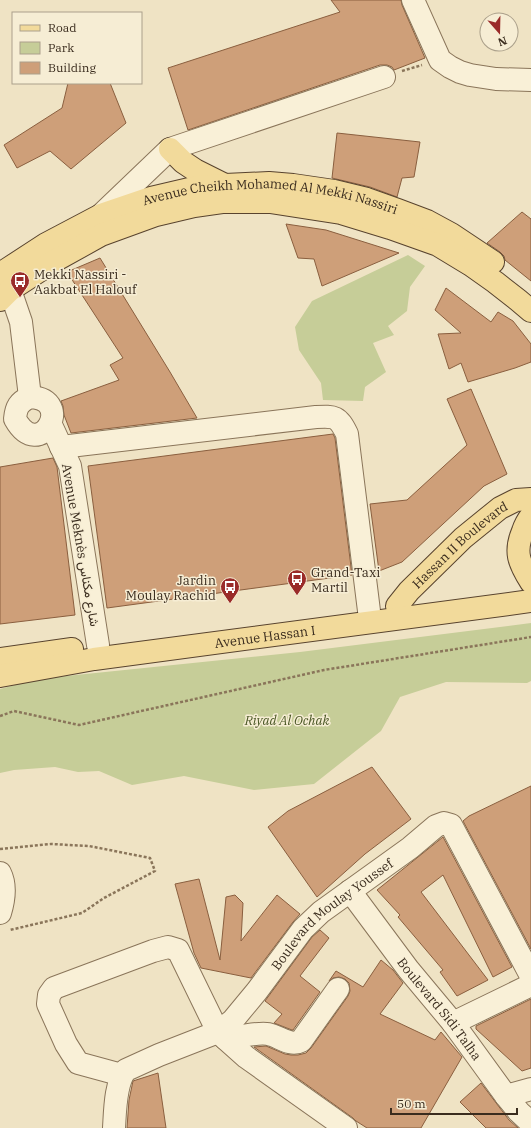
<svg xmlns="http://www.w3.org/2000/svg" width="531" height="1128" font-family="'IBM Plex Serif',Vazirmatn,serif">
	<rect width="100%" height="100%" fill="#efe3c4"/>
	<path fill="#c6cd98" d="M 408,255 L 425,266 L 410,287 L 407,311 L 388,326 L 394,335 L 373,343 L 386,372 L 365,387 L 363,401 L 323,400 L 321,383 L 299,350 L 295,327 L 312,301 Z
		M 531,623 L 531,681 L 527,683 L 446,682 L 400,697 L 381,731 L 314,784 L 254,790 L 184,776 L 132,785 L 99,771 L 78,772 L 55,767 L 14,770 L 0,773 L 0,689 L 37,679 L 300,652 Z"/>
	<path fill="#ce9f79" stroke="#8a5f3f" d="M 331,0 L 401,0 L 402,5 L 425,58 L 394,70 L 392,67 L 387,65 L 380,65 L 188,130 L 168,68 L 340,12 Z
		M 68,83 L 110,83 L 126,123 L 71,169 L 50,151 L 17,168 L 4,145 L 62,108 Z
		M 337,133 L 420,142 L 414,177 L 402,178 L 397,197 L 370,187 L 332,178 Z
		M 522,212 L 531,219 L 531,281 L 505,260 L 504,256 L 500,252 L 487,243 Z
		M 286,224 L 326,230 L 399,253 L 322,286 L 314,259 L 298,258 Z
		M 100,258 L 170,372 L 197,418 L 71,433 L 64,415 L 63,406 L 61,401 L 119,380 L 110,365 L 123,358 L 67,272 Z
		M 446,288 L 491,322 L 498,312 L 513,321 L 531,344 L 531,362 L 515,368 L 468,382 L 461,363 L 449,369 L 438,334 L 461,333 L 435,310 Z
		M 471,389 L 507,474 L 484,486 L 402,562 L 379,571 L 370,504 L 407,500 L 467,445 L 447,399 Z
		M 333,434 L 335,438 L 352,575 L 107,608 L 88,466 Z
		M 53,458 L 57,467 L 75,615 L 0,624 L 0,467 Z
		M 372,767 L 411,819 L 365,854 L 317,897 L 268,827 L 288,811 Z
		M 531,786 L 531,949 L 463,821 L 469,816 Z
		M 443,837 L 512,967 L 493,977 L 443,875 L 421,892 L 488,980 L 457,996 L 440,972 L 443,970 L 398,917 L 400,915 L 377,890 Z
		M 199,879 L 220,960 L 226,897 L 235,895 L 243,903 L 241,941 L 277,895 L 300,914 L 293,922 L 251,978 L 201,968 L 194,953 L 175,884 Z
		M 320,930 L 329,938 L 300,976 L 320,992 L 293,1030 L 292,1030 L 274,1023 L 282,1014 L 265,1001 L 312,937 Z
		M 381,960 L 393,970 L 403,983 L 380,1014 L 435,1040 L 441,1032 L 462,1057 L 421,1128 L 367,1128 L 356,1121 L 353,1118 L 254,1047 L 266,1046 L 285,1054 L 291,1055 L 298,1055 L 306,1053 L 311,1048 L 348,996 L 350,991 L 349,983 L 345,979 L 339,977 L 333,978 L 329,981 L 336,971 L 363,987 Z
		M 531,999 L 531,1068 L 522,1071 L 476,1029 L 476,1026 Z
		M 158,1073 L 166,1128 L 127,1128 L 129,1100 L 133,1081 Z
		M 481,1083 L 509,1120 L 518,1128 L 486,1128 L 460,1102 Z"/>
	<g fill="none" stroke-linecap="round" stroke-linejoin="round">
		<g stroke="#8a755a" stroke-width="24">
			<g id="minor">
				<path d="M 413,0 L 440,60 L 450,67 L 460,72 L 470,75 L 496,79 L 531,80"/>
				<path d="M 101,215 L 170,149 L 384,77"/>
				<path d="M 10,290 L 21,322 L 30,397"/>
				<path d="M 30,397 C 76,399 40,464 15,419 C 16,407 19,402 30,397 Z"/>
				<path d="M 51,425 L 70,466 L 98,645"/>
				<path d="M 61,447 L 316,417 C 335,416 338,416 347,434 L 369,611"/>
				<path d="M 0,873 C 6,885 4,900 0,913"/>
				<path id="s1" d="M 350,891 L 408,969 L 453,1023 L 506,1096 L 519,1112 L 531,1123"/>
				<path d="M 453,1023 L 531,985"/>
				<path d="M 226,1039 C 237,1037 258,1032 268,1034 C 279,1036 290,1047 301,1041 L 338,989"/>
				<path d="M 122,1075 L 78,1063 L 66,1044 L 48,1004 L 49,995 L 54,988 L 153,951 L 168,947 L 178,950 L 218,1032 L 246,1057 L 346,1128"/>
				<path d="M 506,1096 L 531,1089"/>
				<path id="s2" d="M 114,1128 C 115,1113 115,1082 126,1070 L 159,1055 L 218,1032 L 233,1020 L 257,991 L 303,929 L 321,912 L 410,848 L 436,826 L 444,823 L 451,825 L 531,976"/>
			</g>
		</g>
		<g stroke="#58432e" stroke-width="24">
			<g id="major">
				<path d="M 170,149 L 183,162 L 195,170 L 225,185"/>
				<path id="s3" d="M 0,274 L 46,244 L 101,215 L 151,198 L 198,187 L 225,185 L 269,183 L 293,185 L 334,191 L 367,199 L 398,210 L 427,221 L 451,234 L 493,262"/>
				<path d="M 0,300 L 10,290 L 56,260 L 101,235 L 156,215 L 194,206 L 222,202 L 270,202 L 341,213 L 390,228 L 438,245 L 471,265 L 495,282 L 518,300 L 531,311"/>
				<path d="M 531,516 C 527,521 525,525 523,531 C 514,552 519,563 531,582"/>
				<path id="s4" d="M 397,606 L 409,591 L 463,538 L 500,508 L 516,500 L 531,499"/>
				<path d="M 0,659 L 72,649"/>
				<path id="s5" d="M 0,676 L 94,659 L 531,601"/>
			</g>
		</g>
		<path stroke="#8a755a" stroke-width="2.5" stroke-dasharray="3 2" stroke-linecap="butt" d="M 402,71 L 422,65
			M 0,716 L 14,711 L 79,725 L 324,670 L 531,637
			M 0,849 L 51,844 L 89,846 L 150,858 L 155,871 L 104,898 L 82,913 L 10,930"/>
		<use href="#minor" stroke="#f9f0d7" stroke-width="22"/>
		<use href="#major" stroke="#f2da9b" stroke-width="22"/>
	</g>
	<defs>
		<g id="bus-pin" transform="scale(1)"><path d="M0 17L-7.5 6A9.5 9.5 0 1 1 7.5 6Z" fill="#9a2b29" stroke="#f6edd4"/><path d="M-5-6H5V4H4V6H2V4H-2V6H-4V4H-5ZM-3.5-4V0h7V-4ZM-3.5 1.2v1.5H-2V1.2ZM2 1.2v1.5H3.5V1.2Z" fill="#fff"/></g>
	</defs>
	<g fill-rule="evenodd">
		<use href="#bus-pin" x="20" y="281"/>
		<use href="#bus-pin" x="297" y="579"/>
		<use href="#bus-pin" x="230" y="587"/>
	</g>
	<g text-anchor="middle" stroke-width="3" stroke-linejoin="round" paint-order="stroke">
		<g font-size="13" fill="#3a2c1e" stroke="#f6edd4">
			<text dy="5" stroke="none"><textPath href="#s3" startOffset="291">Avenue Cheikh Mohamed Al Mekki Nassiri</textPath></text>
			<text transform="translate(81 545) rotate(80)" y="5">Avenue Meknès شارع مكناس</text>
			<text dy="5" stroke="none"><textPath href="#s4" startOffset="88">Hassan II Boulevard</textPath></text>
			<text dy="5" stroke="none"><textPath href="#s5" startOffset="268">Avenue Hassan I</textPath></text>
			<text dy="5" stroke="none"><textPath href="#s2" startOffset="325">Boulevard Moulay Youssef</textPath></text>
			<text dy="5" stroke="none"><textPath href="#s1" startOffset="148">Boulevard Sidi Talha</textPath></text>
		</g>
		<g font-size="13" fill="#3a2c1e" stroke="#f6edd4" text-anchor="start">
			<text x="34" y="279">Mekki Nassiri -<tspan x="34" dy="15">Aakbat El Halouf</tspan></text>
			<text x="311" y="577">Grand-Taxi<tspan x="311" dy="15">Martil</tspan></text>
			<text x="216" y="585" text-anchor="end">Jardin<tspan x="216" dy="15">Moulay Rachid</tspan></text>
		</g>
		<g font-size="13" font-style="italic" fill="#495624" stroke="#f6edd4">
			<text x="287" y="725">Riyad Al Ochak</text>
		</g>
	</g>
	<rect x="12" y="12" width="130" height="72" fill="#f6edd4" stroke="#aba08b"/>
	<rect x="20" y="25" width="20" height="6" fill="#f2da9b" stroke="#aba08b"/>
	<text x="48" y="32" font-size="12" fill="#3a2c1e">Road</text>
	<rect x="20" y="42" width="20" height="12" fill="#c6cd98" stroke="#aba08b"/>
	<text x="48" y="52" font-size="12" fill="#3a2c1e">Park</text>
	<rect x="20" y="62" width="20" height="12" fill="#ce9f79" stroke="#aba08b"/>
	<text x="48" y="72" font-size="12" fill="#3a2c1e">Building</text>
	<g transform="translate(499 32) rotate(160)"><circle r="19" fill="#f6edd4" stroke="#aba08b"/>
	<path d="M0-3L7 15L0 10L-7 15Z" fill="#9a2b29"/>
	<text y="-6" font-size="11" font-weight="bold" text-anchor="middle" fill="#3a2c1e">N</text>
	</g>
	<path d="M391 1108v6h126v-6" fill="none" stroke="#3a2c1e" stroke-width="2"/>
	<text x="397" y="1108" font-size="12" fill="#3a2c1e" stroke="#f6edd4" stroke-width="3" paint-order="stroke">50 m</text>
</svg>
